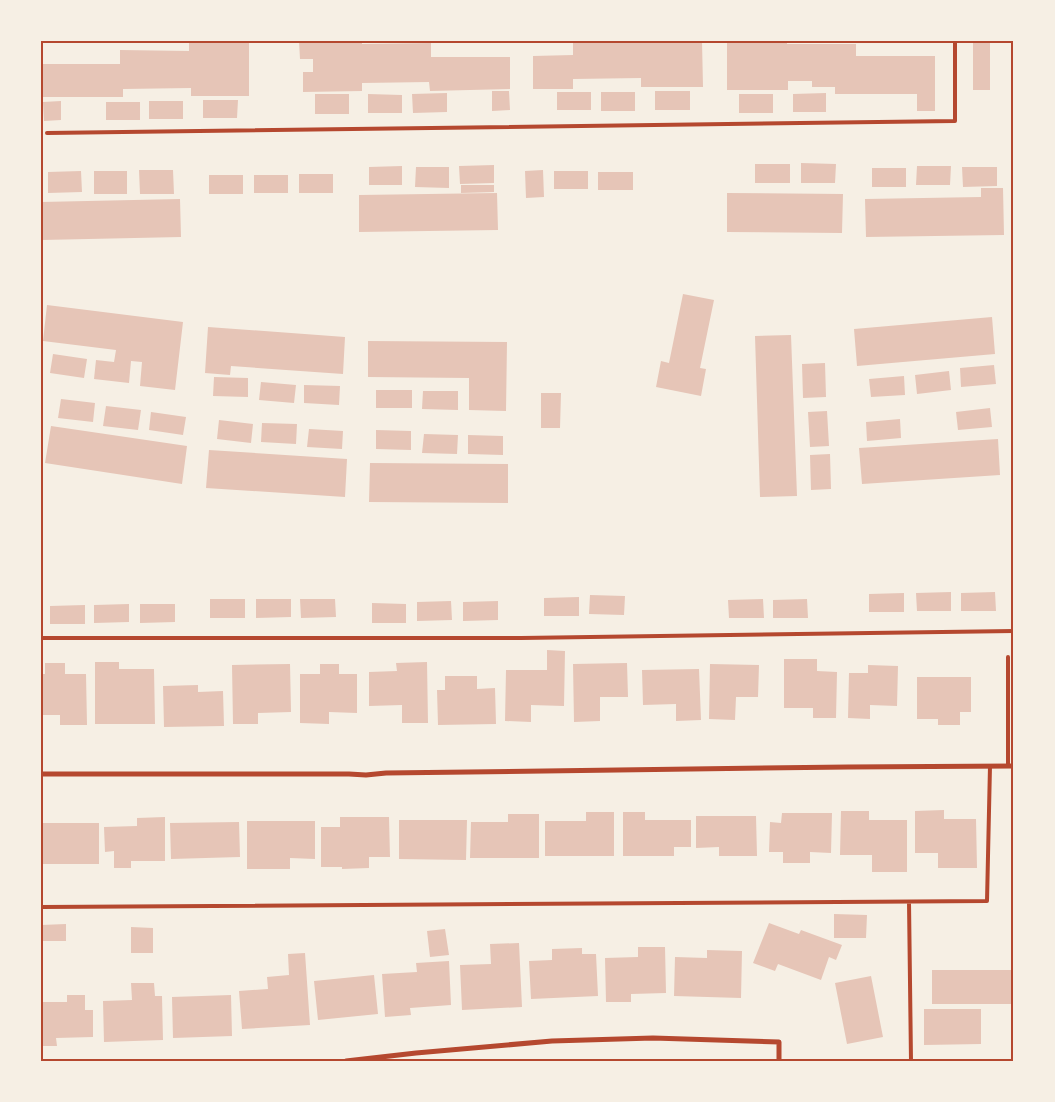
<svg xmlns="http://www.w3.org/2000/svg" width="1055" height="1102" font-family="Roboto,sans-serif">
	<rect width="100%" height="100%" fill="#f6efe4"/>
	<path fill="#e6c5b7" d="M 189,41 L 249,41 L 249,96 L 191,96 L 191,88 L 123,89 L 123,97 L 41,97 L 41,64 L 120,64 L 120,50 L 189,51 Z
		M 299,41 L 362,41 L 362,44 L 431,43 L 431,57 L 510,57 L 510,89 L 430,91 L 429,82 L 362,83 L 362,91 L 303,92 L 303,72 L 313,72 L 313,59 L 300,59 Z
		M 641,41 L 702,41 L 703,87 L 641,87 L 641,78 L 573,79 L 573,89 L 533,89 L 533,56 L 573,55 L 573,42 Z
		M 727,41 L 787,41 L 787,44 L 856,44 L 856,56 L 935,56 L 935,111 L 917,111 L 917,94 L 835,94 L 835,87 L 812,87 L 812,81 L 788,81 L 788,90 L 727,90 Z
		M 973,41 L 990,41 L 990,90 L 973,90 Z
		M 492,91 L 509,91 L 510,110 L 492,111 Z
		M 655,91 L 690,91 L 690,110 L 655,110 Z
		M 557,92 L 591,92 L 591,110 L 557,110 Z
		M 601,92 L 635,92 L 635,111 L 601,111 Z
		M 447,93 L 447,112 L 413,113 L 412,94 Z
		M 826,93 L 826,112 L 793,112 L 793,94 Z
		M 315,94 L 349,94 L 349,114 L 315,114 Z
		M 368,94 L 402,95 L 402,113 L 368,113 Z
		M 739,94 L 773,94 L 773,113 L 739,113 Z
		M 203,100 L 238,100 L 237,118 L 203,118 Z
		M 61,101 L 61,120 L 44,121 L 43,102 Z
		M 149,101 L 183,101 L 183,119 L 149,119 Z
		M 106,102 L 140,102 L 140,120 L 106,120 Z
		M 801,163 L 836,164 L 835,183 L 801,183 Z
		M 755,164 L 790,164 L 790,183 L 755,183 Z
		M 494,165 L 494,183 L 460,184 L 459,166 Z
		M 402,166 L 402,185 L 369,185 L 369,167 Z
		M 917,166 L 951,166 L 950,185 L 916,185 Z
		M 416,167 L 449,167 L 449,188 L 415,187 Z
		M 962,167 L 997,167 L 997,186 L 963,187 Z
		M 872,168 L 906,168 L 906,187 L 872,187 Z
		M 139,170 L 173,170 L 174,194 L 140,194 Z
		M 543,170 L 544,197 L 526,198 L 525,171 Z
		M 81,171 L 82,192 L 48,193 L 48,172 Z
		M 94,171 L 127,171 L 127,194 L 94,194 Z
		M 554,171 L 588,171 L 588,189 L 554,189 Z
		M 598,172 L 633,172 L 633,190 L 598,190 Z
		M 299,174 L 333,174 L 333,193 L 299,193 Z
		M 209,175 L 243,175 L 243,194 L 209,194 Z
		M 254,175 L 288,175 L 288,193 L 254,193 Z
		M 461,185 L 494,185 L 494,192 L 461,193 Z
		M 981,188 L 1003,188 L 1004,235 L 866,237 L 865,199 L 981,197 Z
		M 497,193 L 498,230 L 359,232 L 359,195 Z
		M 727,193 L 843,194 L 842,233 L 727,232 Z
		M 180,199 L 181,237 L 42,240 L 41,202 Z
		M 683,294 L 714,300 L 700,368 L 706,369 L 701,396 L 656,387 L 661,361 L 669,363 Z
		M 47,305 L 183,322 L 175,390 L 140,386 L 142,362 L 131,361 L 129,383 L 94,379 L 96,360 L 114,362 L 116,350 L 43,341 Z
		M 992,317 L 995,354 L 857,366 L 854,329 Z
		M 208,327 L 345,337 L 343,374 L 231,366 L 230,375 L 205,373 Z
		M 791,335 L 797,496 L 760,497 L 755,336 Z
		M 368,341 L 507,342 L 506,411 L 469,410 L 469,378 L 368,377 Z
		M 53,354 L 87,359 L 84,378 L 50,373 Z
		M 825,363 L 826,397 L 803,398 L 802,364 Z
		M 994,365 L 996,384 L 961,387 L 960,368 Z
		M 949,371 L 951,390 L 917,394 L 915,375 Z
		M 904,376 L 905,395 L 871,397 L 869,379 Z
		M 214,377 L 248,378 L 248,397 L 213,396 Z
		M 261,382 L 296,385 L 294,403 L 259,400 Z
		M 304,385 L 340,386 L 339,405 L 304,403 Z
		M 376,390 L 412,390 L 412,408 L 376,408 Z
		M 423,391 L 458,391 L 458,410 L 422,409 Z
		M 541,393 L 561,393 L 560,428 L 541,428 Z
		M 61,399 L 95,403 L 93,422 L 58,418 Z
		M 106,406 L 141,410 L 138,430 L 103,426 Z
		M 990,408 L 992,427 L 958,430 L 956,412 Z
		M 827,411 L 829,446 L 810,447 L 808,412 Z
		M 151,412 L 186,417 L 183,435 L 149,430 Z
		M 900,419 L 901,438 L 867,441 L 866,422 Z
		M 219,420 L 253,424 L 251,443 L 217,439 Z
		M 262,423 L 297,424 L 296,444 L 261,442 Z
		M 51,426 L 187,446 L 182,484 L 45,463 Z
		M 309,429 L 343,431 L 342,449 L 307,447 Z
		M 376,430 L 411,431 L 411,450 L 376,449 Z
		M 424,434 L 458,435 L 457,454 L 422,453 Z
		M 468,435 L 503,436 L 503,455 L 468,454 Z
		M 998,439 L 1000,475 L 862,484 L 859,448 Z
		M 209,450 L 347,459 L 345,497 L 206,488 Z
		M 830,454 L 831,489 L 811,490 L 810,455 Z
		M 370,463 L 508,464 L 508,503 L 369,502 Z
		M 951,592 L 951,611 L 917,611 L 916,593 Z
		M 995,592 L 996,611 L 961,611 L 961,593 Z
		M 904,593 L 904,612 L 869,612 L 869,594 Z
		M 590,595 L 625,596 L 624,615 L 589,614 Z
		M 579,597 L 579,616 L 544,616 L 544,598 Z
		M 210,599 L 245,599 L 245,618 L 210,618 Z
		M 256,599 L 291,599 L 291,617 L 256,618 Z
		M 300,599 L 335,599 L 336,617 L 301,618 Z
		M 763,599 L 764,618 L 729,618 L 728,600 Z
		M 807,599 L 808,618 L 773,618 L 773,600 Z
		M 451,601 L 452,620 L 417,621 L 417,602 Z
		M 498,601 L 498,620 L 463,621 L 463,602 Z
		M 372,603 L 406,604 L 406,623 L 372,623 Z
		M 129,604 L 129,622 L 94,623 L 94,605 Z
		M 140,604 L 175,604 L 175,622 L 140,623 Z
		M 85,605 L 85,624 L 50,624 L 50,606 Z
		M 547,650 L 565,651 L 564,706 L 531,705 L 531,722 L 505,721 L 506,670 L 547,670 Z
		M 784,659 L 817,659 L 817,671 L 837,672 L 836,718 L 813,718 L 813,708 L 784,708 Z
		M 95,662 L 119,662 L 119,669 L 154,669 L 155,724 L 95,724 Z
		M 427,662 L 428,723 L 402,723 L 402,705 L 369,706 L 369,672 L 397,671 L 396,663 Z
		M 45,663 L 65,663 L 65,674 L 86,674 L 87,725 L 60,725 L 60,715 L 41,715 L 41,674 L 45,674 Z
		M 627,663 L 628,697 L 600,697 L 600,721 L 574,722 L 573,664 Z
		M 290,664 L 291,712 L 258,713 L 258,724 L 233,724 L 232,665 Z
		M 320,664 L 339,664 L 339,674 L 357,674 L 357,713 L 329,712 L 329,724 L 300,723 L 300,674 L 320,674 Z
		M 710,664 L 759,665 L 758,697 L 736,697 L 735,720 L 709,719 Z
		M 868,665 L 898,666 L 897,706 L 870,705 L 870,719 L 848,718 L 849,673 L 868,673 Z
		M 699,669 L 701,720 L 676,721 L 676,704 L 643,705 L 642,670 Z
		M 445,676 L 477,676 L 477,689 L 495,688 L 496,724 L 438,725 L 437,690 L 445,690 Z
		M 917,677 L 971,677 L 971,712 L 960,712 L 960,725 L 938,725 L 938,719 L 917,719 Z
		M 198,685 L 198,692 L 223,691 L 224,726 L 164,727 L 163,686 Z
		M 944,810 L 944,819 L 976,819 L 977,868 L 938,868 L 938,853 L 915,853 L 915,811 Z
		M 841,811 L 869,811 L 869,820 L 907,820 L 907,872 L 872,872 L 872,855 L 840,855 Z
		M 586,812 L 614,812 L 614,856 L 545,856 L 545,821 L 586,821 Z
		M 623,812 L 645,812 L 645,820 L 691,820 L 691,847 L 674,847 L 674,856 L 623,856 Z
		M 782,813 L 832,813 L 831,853 L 810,852 L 810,863 L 783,863 L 783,852 L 769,852 L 770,822 L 781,823 Z
		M 508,814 L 539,814 L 539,858 L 470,858 L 471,822 L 508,822 Z
		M 696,816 L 756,816 L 757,856 L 719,856 L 719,847 L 696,848 Z
		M 165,817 L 165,861 L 131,861 L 131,868 L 114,868 L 114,851 L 105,852 L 104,827 L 137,826 L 137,818 Z
		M 340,817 L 389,817 L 390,857 L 369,857 L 369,868 L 342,869 L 342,867 L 321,867 L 321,827 L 340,827 Z
		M 399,820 L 467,820 L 466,860 L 399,859 Z
		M 247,821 L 315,821 L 315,859 L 290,858 L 290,869 L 247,869 Z
		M 239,822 L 240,857 L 171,859 L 170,823 Z
		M 41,823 L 99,823 L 99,864 L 41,864 Z
		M 834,914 L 867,915 L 866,938 L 834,938 Z
		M 769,923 L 799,934 L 801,930 L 842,945 L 836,960 L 829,957 L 821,980 L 778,964 L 775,971 L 753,963 Z
		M 66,924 L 66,941 L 41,941 L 41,925 Z
		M 131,927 L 153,928 L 153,953 L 131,953 Z
		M 445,929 L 449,955 L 430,957 L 427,931 Z
		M 519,943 L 522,1007 L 462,1010 L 460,965 L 491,964 L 490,944 Z
		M 638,947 L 665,947 L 666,993 L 631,994 L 631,1002 L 606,1002 L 605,958 L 638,957 Z
		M 582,948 L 582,954 L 596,954 L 598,996 L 531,999 L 529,961 L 552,960 L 552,949 Z
		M 707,950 L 742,951 L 741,998 L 674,996 L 675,957 L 707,958 Z
		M 305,953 L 310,1025 L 242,1029 L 239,991 L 268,989 L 267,977 L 289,975 L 288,954 Z
		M 449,961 L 451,1005 L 410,1008 L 411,1015 L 385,1017 L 382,974 L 417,972 L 416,963 Z
		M 932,970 L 1014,970 L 1014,1004 L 932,1004 Z
		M 374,975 L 378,1014 L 318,1020 L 314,981 Z
		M 871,976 L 883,1037 L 847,1044 L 835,983 Z
		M 131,983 L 154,983 L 155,996 L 162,996 L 163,1040 L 104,1042 L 103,1001 L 132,1000 Z
		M 67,995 L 85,995 L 85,1010 L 93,1010 L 93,1037 L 56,1038 L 57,1046 L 41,1046 L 41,1002 L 67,1002 Z
		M 231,995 L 232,1036 L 173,1038 L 172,997 Z
		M 924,1009 L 981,1009 L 981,1044 L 924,1045 Z"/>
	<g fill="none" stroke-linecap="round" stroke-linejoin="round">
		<path stroke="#b5482f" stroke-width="4" d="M 47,133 L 955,121 L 955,41
			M 41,638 L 521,638 L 1014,631
			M 1008,766 L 1008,657
			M 909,902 L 911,1061
			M 41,907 L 987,901 L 990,766"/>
		<path stroke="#b5482f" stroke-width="5" d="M 41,774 L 349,774 L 366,775 L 386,773 L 848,767 L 1014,766
			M 346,1061 L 416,1053 L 552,1041 L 653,1038 L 779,1042 L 779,1061"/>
	</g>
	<rect width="1055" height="1102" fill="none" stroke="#f6efe4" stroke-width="85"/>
	<rect x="42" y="42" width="970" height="1018" fill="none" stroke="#b5482f" stroke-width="2"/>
</svg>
